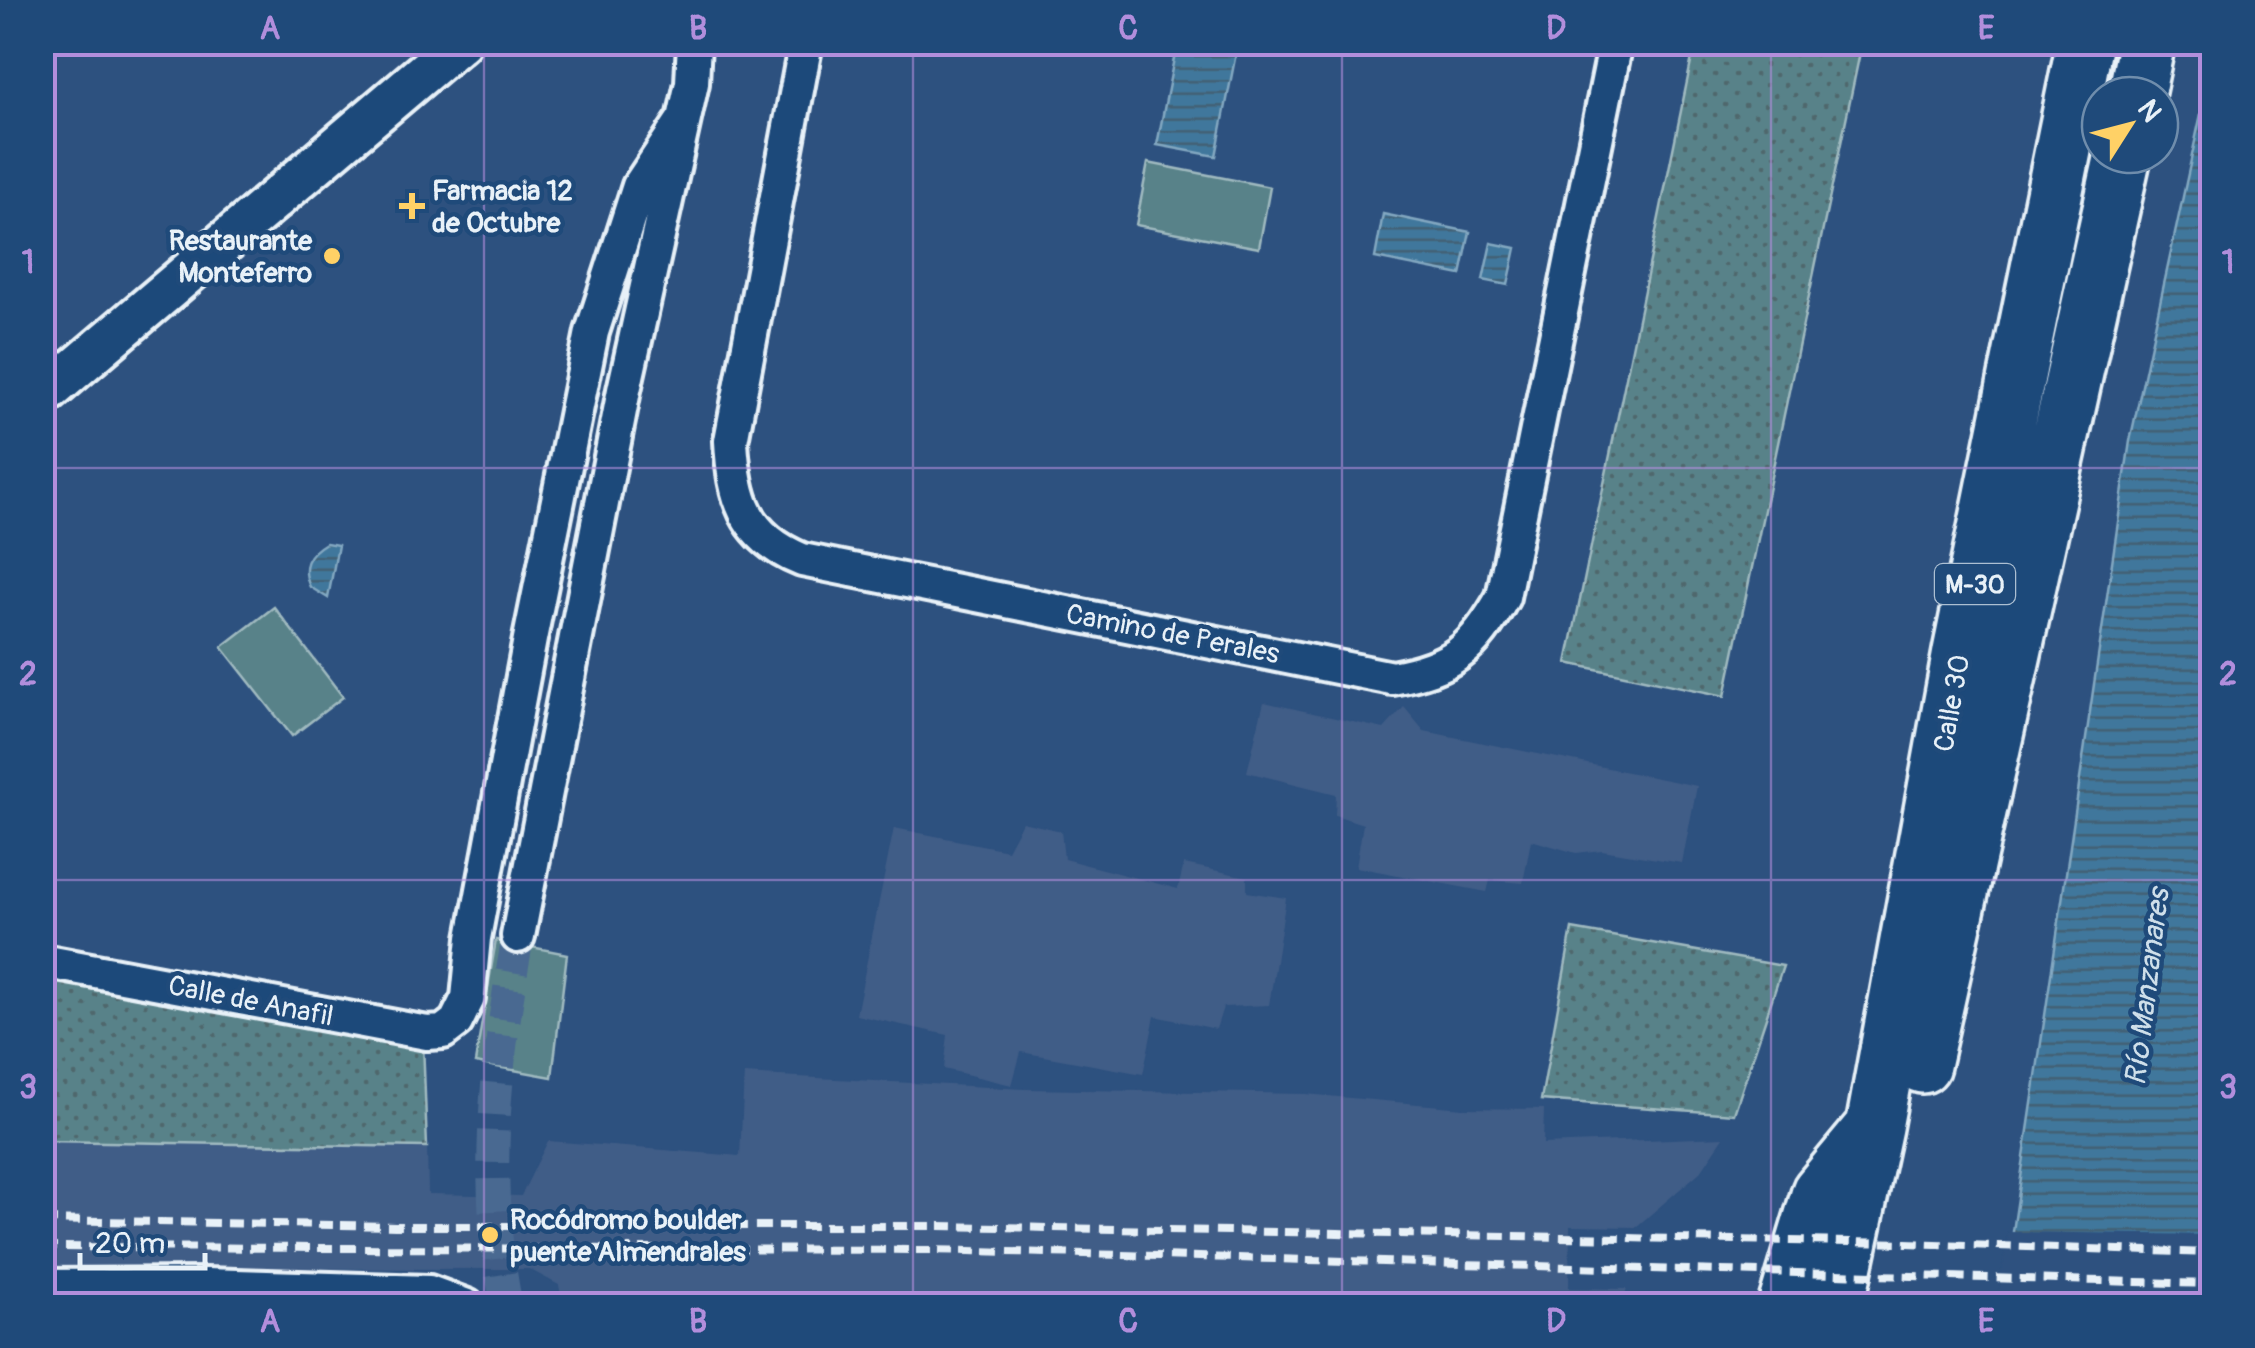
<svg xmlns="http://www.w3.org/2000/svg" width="2255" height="1348" font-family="Pangolin,sans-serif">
	<defs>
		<pattern id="park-dots" width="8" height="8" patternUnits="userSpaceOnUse" patternTransform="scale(2.5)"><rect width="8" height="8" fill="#588289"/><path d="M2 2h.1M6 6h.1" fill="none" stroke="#50686d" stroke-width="1.8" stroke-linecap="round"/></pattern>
		<pattern id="water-rules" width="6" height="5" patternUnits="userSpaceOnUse" patternTransform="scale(2.5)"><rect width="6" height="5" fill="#40779c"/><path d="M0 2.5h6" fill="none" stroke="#436073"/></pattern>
	</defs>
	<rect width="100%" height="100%" fill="#2d517f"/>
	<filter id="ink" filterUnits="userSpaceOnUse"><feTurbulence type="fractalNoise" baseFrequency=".01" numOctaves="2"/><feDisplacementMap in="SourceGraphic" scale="20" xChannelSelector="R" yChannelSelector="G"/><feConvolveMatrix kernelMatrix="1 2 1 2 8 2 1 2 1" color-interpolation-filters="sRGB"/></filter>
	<g filter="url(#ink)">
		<path fill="#415d87" d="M 1264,702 L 1384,729 L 1404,707 L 1424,731 L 1697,786 L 1682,863 L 1602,850 L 1576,853 L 1531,840 L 1523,883 L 1490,880 L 1487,892 L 1356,867 L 1363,824 L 1335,815 L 1336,794 L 1247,772 Z
			M 1022,822 L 1061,831 L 1064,859 L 1178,889 L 1184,864 L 1247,877 L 1247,892 L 1286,898 L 1269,1005 L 1223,1007 L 1216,1029 L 1155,1016 L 1143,1074 L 1021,1052 L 1012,1085 L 944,1069 L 948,1035 L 856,1015 L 894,828 L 1007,850 Z
			M 744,1074 L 1024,1089 L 1305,1094 L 1463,1108 L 1544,1109 L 1543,1144 L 1724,1137 L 1701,1171 L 1636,1227 L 1570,1226 L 1569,1288 L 1627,1289 L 1622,1305 L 563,1306 L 559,1285 L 529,1269 L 43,1268 L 43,1141 L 427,1147 L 428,1194 L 521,1196 L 548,1141 L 740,1156 Z"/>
		<path fill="#588289" stroke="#a0bac0" stroke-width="2.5" d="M 1148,163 L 1270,187 L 1259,248 L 1136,225 Z
			M 274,607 L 343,697 L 292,736 L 222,647 Z
			M 496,940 L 567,954 L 552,1077 L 475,1063 Z"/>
		<path fill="url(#park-dots)" stroke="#a0bac0" stroke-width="2.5" d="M 1695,43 L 1862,43 L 1725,696 L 1567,663 Z
			M 1572,929 L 1783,966 L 1734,1114 L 1541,1100 Z
			M 42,979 L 423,1042 L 427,1147 L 43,1141 Z"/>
		<path fill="url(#water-rules)" stroke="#83a8c1" stroke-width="2.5" d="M 1177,43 L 1238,43 L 1216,156 L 1157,145 Z
			M 2212,63 L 2212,1195 L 2198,1305 L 2002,1306 L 2130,441 Z
			M 1383,214 L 1470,232 L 1461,275 L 1375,258 Z
			M 1491,243 L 1516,248 L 1508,285 L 1483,280 Z
			M 326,543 L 338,545 L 328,598 L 310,587 C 301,567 307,554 326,543 Z"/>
		<path fill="#2d517f" d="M 2008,1232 L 2212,1235 L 2204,1298 L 1998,1295 Z"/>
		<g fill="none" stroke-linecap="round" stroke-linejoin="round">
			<path stroke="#496991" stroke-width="32" stroke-dasharray="32 16" stroke-linecap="butt" d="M 507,1306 C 481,1182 496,1059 518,936"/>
			<g stroke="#e8f1f8" stroke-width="40">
				<path id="minor" d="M 806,42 L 731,441 C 734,497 744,537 802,560 L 1392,678 C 1453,667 1473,650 1503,597 L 1616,42
					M 518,936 L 624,390 L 692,83 L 694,42
					M 42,961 L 427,1033 L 443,1032 L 456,1022 L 468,998 L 474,938 L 530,639 L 592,332 L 639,186 L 683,120
					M 42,1286 L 206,1285 L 429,1292 L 467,1306"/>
			</g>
			<g stroke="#e8f1f8" stroke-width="48">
				<path id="tertiary" d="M 42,397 L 460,42"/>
			</g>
			<g stroke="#e8f1f8" stroke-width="62">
				<path id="motorway" d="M 2136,95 L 2147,42
					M 1922,1065 L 2123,155
					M 1786,1306 L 1820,1192 L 1869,1133
					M 1836,1306 L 1874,1127 L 1961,652 L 2085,42"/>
			</g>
			<use href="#minor" stroke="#1f4a7a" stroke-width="32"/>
			<use href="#tertiary" stroke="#1f4a7a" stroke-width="40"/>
			<use href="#motorway" stroke="#1f4a7a" stroke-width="55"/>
			<path stroke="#e8f1f8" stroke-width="8" stroke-dasharray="15 8" stroke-linecap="butt" d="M 42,1220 L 395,1226 L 939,1226 L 1907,1243 L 2212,1253
				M 42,1247 L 934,1250 L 2212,1284"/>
		</g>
	</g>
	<path fill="none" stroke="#b28edc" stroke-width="2.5" stroke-opacity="0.55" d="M 484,42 L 484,1306M 913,42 L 913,1306M 1342,42 L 1342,1306M 1771,42 L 1771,1306M 42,468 L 2212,468M 42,880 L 2212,880"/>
	<g fill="#ffd166" stroke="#1f4a7a" stroke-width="4">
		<path d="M407 191h10v10h10v10h-10v10h-10v-10h-10v-10h10z"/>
		<circle cx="332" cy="256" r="10"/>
		<circle cx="490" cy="1235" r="10"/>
	</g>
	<g text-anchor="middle" stroke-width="9" stroke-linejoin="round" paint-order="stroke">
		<rect fill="#1f4a7a" stroke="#acbfd2" stroke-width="2.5" x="1935" y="564" width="80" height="40" rx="8"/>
		<g font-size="25" font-weight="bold" fill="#e8f1f8">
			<text x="1975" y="593">M-30</text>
		</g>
		<g font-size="28" font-weight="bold" fill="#e8f1f8" stroke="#1f4a7a" text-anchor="start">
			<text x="432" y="200">Farmacia 12<tspan x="432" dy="32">de Octubre</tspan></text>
			<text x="312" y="250" text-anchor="end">Restaurante<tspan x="312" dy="32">Monteferro</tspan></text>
			<text x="510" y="1229">Rocódromo boulder<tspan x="510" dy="32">puente Almendrales</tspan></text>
		</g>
		<g font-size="28" fill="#e8f1f8" stroke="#1f4a7a">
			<text transform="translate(1173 633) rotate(11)" y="10">Camino de Perales</text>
			<text transform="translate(1951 703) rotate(-80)" y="10">Calle 30</text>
			<text transform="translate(251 1000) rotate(11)" y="10">Calle de Anafil</text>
		</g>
		<g font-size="30" font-style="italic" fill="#cfdfea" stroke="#1f4a7a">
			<text transform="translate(2147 987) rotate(-83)" y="10">Río Manzanares</text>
		</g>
	</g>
	<rect width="2255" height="1348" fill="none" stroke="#1f4a7a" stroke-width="110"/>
	<g transform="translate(2130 125) rotate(54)"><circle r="48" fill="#1f4a7a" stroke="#6f8dac" stroke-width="2.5"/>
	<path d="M0-8L18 38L0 25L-18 38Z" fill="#ffd166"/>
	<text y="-15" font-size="28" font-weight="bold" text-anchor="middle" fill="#e8f1f8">N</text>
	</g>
	<path d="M80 1253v15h125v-15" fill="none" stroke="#e8f1f8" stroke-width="5"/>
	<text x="95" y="1253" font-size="30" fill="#e8f1f8" stroke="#1f4a7a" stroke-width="8" paint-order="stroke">20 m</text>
	<rect x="55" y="55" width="2145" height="1238" fill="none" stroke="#b28edc" stroke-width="4"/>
	<g font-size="32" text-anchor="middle" font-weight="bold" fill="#b28edc">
		<text x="270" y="39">A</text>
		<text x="698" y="39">B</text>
		<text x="1128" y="39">C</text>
		<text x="1556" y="39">D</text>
		<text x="1986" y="39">E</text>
		<text x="28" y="273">1</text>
		<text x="2228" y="273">1</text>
		<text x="28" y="685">2</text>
		<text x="2228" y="685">2</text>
		<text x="28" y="1098">3</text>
		<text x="2228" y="1098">3</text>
		<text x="270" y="1332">A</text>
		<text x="698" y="1332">B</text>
		<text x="1128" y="1332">C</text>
		<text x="1556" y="1332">D</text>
		<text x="1986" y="1332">E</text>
	</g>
</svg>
